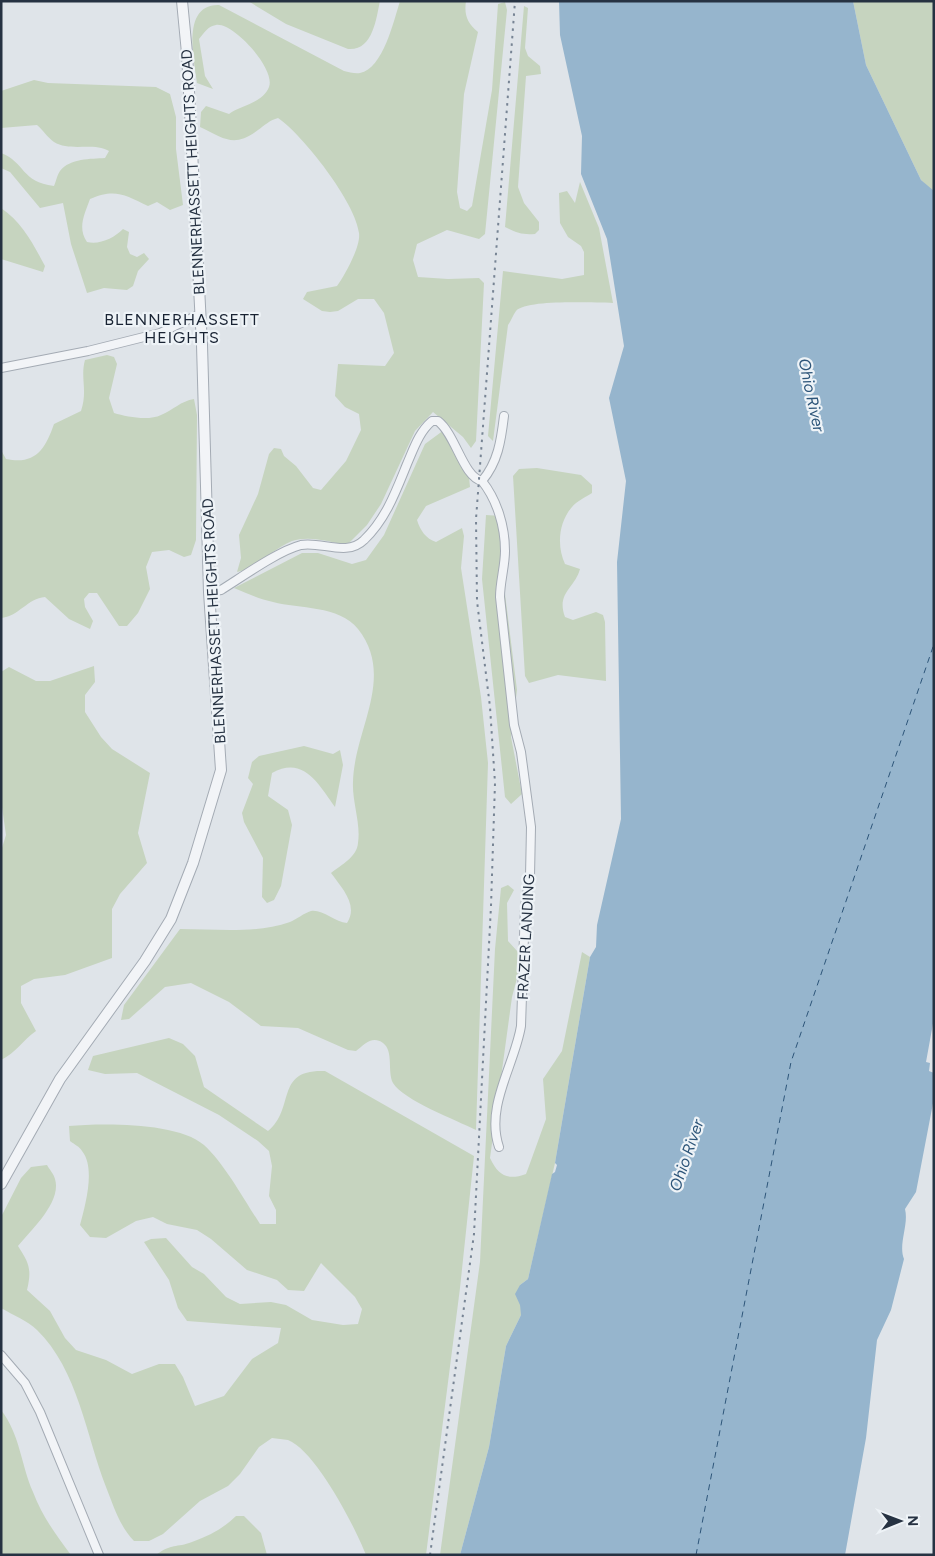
<svg xmlns="http://www.w3.org/2000/svg" width="935" height="1556" font-family="Figtree,sans-serif">
	<rect width="100%" height="100%" fill="#dfe4e9"/>
	<path fill="#c6d4bf" d="M 248,1 L 380,1 C 376,19 373,51 348,49 L 286,24 Z
		M 400,1 L 466,1 C 464,15 467,23 478,32 L 464,94 L 457,192 L 460,208 L 467,211 L 472,206 L 492,90 L 498,4 L 505,2 L 507,10 L 485,234 L 479,239 L 447,230 L 417,244 L 413,260 L 418,277 L 448,279 L 479,278 L 484,283 L 476,441 L 471,448 L 463,437 L 433,412 L 415,431 L 381,504 L 367,525 L 347,545 C 330,542 310,535 292,541 C 272,549 259,568 237,572 L 241,558 L 239,535 L 258,494 L 269,454 L 274,448 L 281,449 L 284,456 L 296,466 L 313,488 L 321,490 L 346,461 L 361,430 L 359,414 L 345,407 L 335,396 L 338,364 L 385,366 L 394,353 L 384,313 L 374,299 L 358,299 L 338,311 L 330,312 L 322,311 L 303,299 L 307,292 L 337,286 C 345,275 361,246 359,233 C 356,203 303,135 278,118 C 270,120 265,125 258,130 C 234,148 225,139 200,127 L 201,112 L 206,106 L 229,114 C 241,105 263,103 269,87 C 276,69 233,22 216,25 C 208,26 204,33 199,39 L 205,76 L 213,89 L 197,83 C 194,60 181,4 219,5 L 344,71 C 349,72 355,74 360,73 C 383,69 394,20 400,1 Z
		M 853,1 L 934,1 L 933,192 L 921,180 L 866,65 Z
		M 524,6 L 528,8 L 525,48 L 528,56 L 540,66 L 541,74 L 526,76 L 518,187 L 524,203 L 539,222 L 539,230 L 535,234 C 523,235 516,233 505,227 Z
		M 34,80 L 48,83 L 156,87 L 170,94 L 176,117 L 176,149 L 183,205 L 170,210 L 157,202 L 148,206 C 125,195 115,188 90,199 C 85,213 77,228 87,242 C 100,245 114,238 123,229 L 129,232 L 127,247 L 130,254 L 137,257 L 144,253 L 149,259 L 138,271 L 133,286 L 127,290 L 104,288 L 87,293 L 71,244 L 63,203 L 40,208 L 10,172 L 1,168 L 1,153 C 25,162 21,182 54,186 C 56,182 57,175 60,171 C 70,158 91,159 105,158 L 109,151 C 93,142 70,152 54,142 C 48,138 43,130 37,125 L 1,128 L 1,91 Z
		M 580,182 L 599,228 L 613,303 C 595,303 527,299 516,311 C 513,315 511,321 508,325 L 493,441 L 488,436 L 503,271 L 562,279 L 584,275 L 584,252 L 581,246 L 568,237 L 560,223 L 559,193 L 567,191 L 575,203 Z
		M 1,208 C 23,223 33,244 45,266 L 43,272 L 1,259 Z
		M 107,355 L 114,357 L 117,364 L 109,398 L 114,413 C 127,417 149,421 161,415 C 173,410 181,401 194,399 L 197,415 L 196,540 L 191,555 L 184,557 L 169,550 L 152,552 L 146,567 L 150,589 L 138,613 L 127,626 L 119,626 L 97,593 L 89,593 L 84,599 L 85,607 L 93,621 L 90,629 L 69,619 L 45,597 C 28,598 18,617 1,618 L 1,450 L 6,459 C 35,465 45,450 54,424 L 81,411 C 88,390 80,378 85,360 Z
		M 444,430 L 469,477 L 470,487 L 426,506 L 417,520 C 420,530 426,539 436,542 L 462,528 L 464,536 L 461,568 L 481,697 L 488,763 L 476,1130 C 456,1120 403,1100 393,1083 C 387,1071 394,1051 383,1043 C 372,1035 364,1045 356,1051 L 348,1050 L 298,1028 L 261,1026 L 229,1002 L 191,983 L 165,987 L 129,1019 L 121,1020 L 124,1005 L 180,929 C 216,929 255,934 290,922 C 297,919 304,913 311,911 C 322,909 335,922 347,923 C 359,905 341,887 331,873 C 341,865 357,857 358,843 C 361,823 352,802 353,782 C 354,730 396,677 358,629 C 339,605 299,609 273,602 C 259,599 246,593 234,588 L 302,553 L 318,553 L 352,564 L 366,560 L 384,535 L 425,444 Z
		M 537,468 L 581,475 L 592,485 L 592,493 C 586,497 577,501 572,507 C 558,523 557,547 565,564 L 580,569 C 575,588 556,593 565,617 L 573,620 L 596,612 L 603,615 L 605,622 L 606,681 L 558,675 L 529,683 L 525,676 L 513,476 L 519,469 Z
		M 486,515 L 501,516 L 505,594 L 517,690 L 511,737 L 522,794 L 511,804 L 505,797 L 482,579 Z
		M 94,666 L 95,682 L 85,695 L 85,712 L 101,737 L 112,749 L 150,773 L 138,833 L 147,863 L 120,894 L 112,909 L 112,958 L 65,975 L 34,979 L 21,986 L 21,1003 L 36,1031 C 23,1040 16,1053 1,1060 L 1,851 L 6,835 L 1,800 L 1,672 L 9,667 L 36,681 L 50,681 Z
		M 304,746 L 333,754 L 340,750 L 343,765 L 335,807 C 319,785 304,755 272,773 L 268,796 L 288,810 L 292,825 L 281,886 L 274,900 L 267,903 L 262,897 L 263,858 L 244,822 L 242,813 L 253,784 L 248,778 L 252,762 L 259,756 Z
		M 508,885 L 514,890 L 507,903 L 508,941 L 518,952 L 520,967 L 512,997 L 490,1158 C 498,1175 507,1181 526,1174 L 529,1166 L 546,1119 L 543,1079 L 562,1051 L 582,952 L 590,957 L 555,1163 L 528,1279 L 520,1285 L 521,1315 L 506,1346 L 489,1447 L 460,1555 L 440,1555 L 480,1262 L 495,949 L 501,888 Z
		M 169,1038 L 183,1044 L 195,1056 L 204,1087 L 268,1131 C 296,1108 274,1069 325,1071 L 474,1156 L 460,1288 L 426,1555 L 366,1555 C 355,1527 316,1451 288,1440 C 283,1439 277,1439 272,1438 L 259,1447 L 240,1474 L 228,1486 L 200,1501 L 163,1534 L 149,1541 L 134,1541 C 119,1525 114,1507 106,1487 C 86,1435 78,1370 37,1330 C 28,1321 13,1315 1,1308 L 1,1217 L 21,1178 L 31,1167 L 47,1165 C 49,1169 54,1174 55,1179 C 62,1202 31,1230 18,1246 C 29,1263 32,1269 27,1290 L 50,1311 L 65,1338 L 76,1350 L 106,1360 L 132,1374 L 159,1364 L 175,1364 L 183,1377 L 195,1406 L 224,1396 L 252,1359 L 278,1343 L 281,1328 L 187,1321 L 178,1308 L 169,1280 L 144,1242 L 151,1239 L 166,1238 L 192,1267 L 204,1274 L 226,1297 L 240,1304 L 271,1302 L 286,1305 L 312,1320 L 343,1325 L 358,1324 L 362,1309 L 355,1297 L 321,1263 L 304,1291 L 288,1290 L 277,1280 L 247,1270 L 211,1239 L 197,1230 L 167,1224 L 153,1217 L 136,1221 L 106,1238 L 90,1237 L 80,1225 C 85,1206 96,1168 82,1151 C 80,1147 74,1144 70,1141 L 69,1126 C 102,1123 178,1122 204,1145 C 224,1163 245,1201 260,1224 L 276,1224 L 276,1210 L 269,1196 L 272,1166 L 269,1151 L 258,1141 L 219,1115 L 137,1073 L 105,1074 L 88,1070 L 93,1056 Z
		M 1,1410 C 20,1434 21,1465 33,1492 C 42,1516 56,1535 71,1555 L 1,1555 Z
		M 236,1516 L 244,1516 L 261,1533 L 267,1555 L 156,1555 C 172,1543 176,1548 192,1542 C 209,1536 224,1528 236,1516 Z"/>
	<path fill="#96b5cd" d="M 559,1 L 853,1 L 866,65 L 921,180 L 934,191 L 934,1018 L 926,1062 L 930,1063 L 929,1071 L 934,1073 L 934,1098 L 916,1192 L 905,1209 C 909,1225 898,1244 904,1259 L 891,1310 L 877,1340 L 866,1438 L 845,1555 L 460,1555 L 489,1447 L 506,1346 L 521,1315 L 520,1305 L 515,1294 L 520,1285 L 528,1279 L 552,1174 L 555,1172 L 557,1165 L 555,1163 L 590,957 L 596,947 L 597,925 L 621,819 L 617,562 L 626,481 L 609,398 L 624,346 L 607,239 L 581,174 L 582,136 L 560,35 Z"/>
	<g fill="none" stroke-linecap="round" stroke-linejoin="round">
		<path stroke="#2d5579" stroke-width="1" stroke-dasharray="6 5" stroke-linecap="butt" d="M 696,1555 L 791,1062 L 934,644"/>
		<g stroke="#a4abb4" stroke-width="10">
			<path id="minor" d="M 1,368 L 88,351 L 160,333 L 200,314
				M 209,592 L 221,590 C 242,577 278,551 301,545 C 321,541 347,557 364,540 C 386,519 396,491 407,464 C 414,448 419,432 432,421 L 438,421 C 456,435 463,477 482,481
				M 499,1147 C 485,1106 515,1064 521,1026 L 525,906 L 530,876 L 531,827 L 521,752 L 514,725 L 500,597 C 500,582 505,566 505,551 C 505,526 497,500 482,481 C 498,462 501,441 504,416
				M 1,1355 L 25,1383 L 40,1412 L 99,1555"/>
		</g>
		<g stroke="#a4abb4" stroke-width="12">
			<path id="tertiary" d="M 1,1184 L 60,1079 L 145,961 L 171,919 L 193,863 L 221,770 L 209,592 L 202,345 L 187,53 L 182,1"/>
		</g>
		<use href="#minor" stroke="#f2f4f7" stroke-width="8"/>
		<use href="#tertiary" stroke="#f2f4f7" stroke-width="10"/>
		<path stroke="#778494" stroke-width="2" stroke-dasharray="2.5 5" stroke-linecap="butt" d="M 430,1555 L 474,1234 L 491,906 L 495,783 L 490,707 L 477,601 L 476,519 L 515,1"/>
	</g>
	<g text-anchor="middle" stroke-width="4.5" stroke-linejoin="round" paint-order="stroke">
		<g font-size="15" fill="#263242" stroke="#eef3f7">
			<text transform="translate(193 172) rotate(-93)" y="5">BLENNERHASSETT HEIGHTS ROAD</text>
			<text transform="translate(214 621) rotate(-93)" y="5">BLENNERHASSETT HEIGHTS ROAD</text>
			<text transform="translate(526 937) rotate(-87)" y="5">FRAZER LANDING</text>
		</g>
		<g font-size="16" letter-spacing="1" fill="#192333" stroke="#eef3f7">
			<text x="182" y="325">BLENNERHASSETT<tspan x="182" dy="18">HEIGHTS</tspan></text>
		</g>
		<g font-size="16" font-style="italic" fill="#2d5579" stroke="#eef3f7">
			<text transform="translate(812 395) rotate(78)" y="6">Ohio River</text>
			<text transform="translate(686 1155) rotate(-71)" y="6">Ohio River</text>
		</g>
	</g>
	<rect width="935" height="1556" fill="none" stroke="#263242" stroke-width="5"/>
	<g transform="translate(900 1521) rotate(89)" stroke="#eef3f7" stroke-width="4" paint-order="stroke">
	<path d="M0-4L9 19L0 12L-9 19Z" fill="#263242"/>
	<text y="-8" font-size="14" font-weight="bold" text-anchor="middle" fill="#263242">N</text>
	</g>
</svg>
